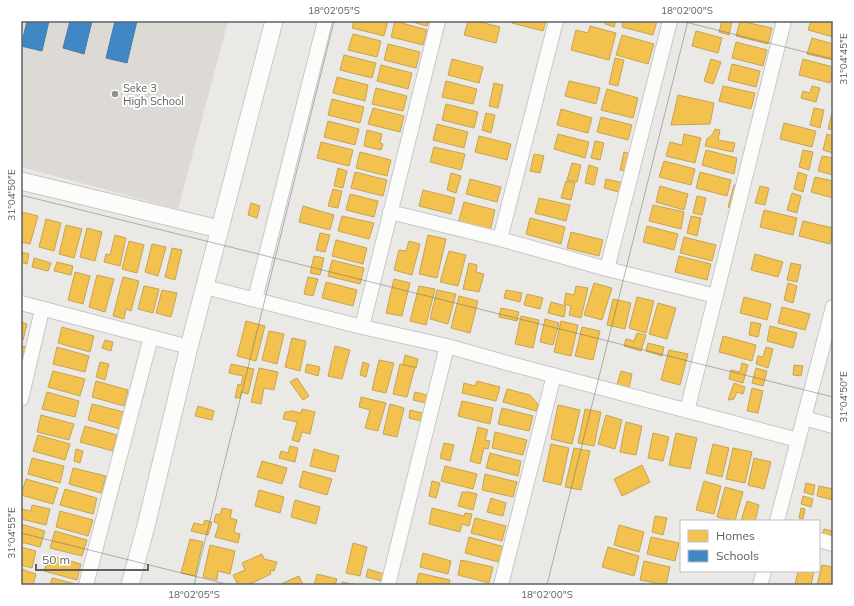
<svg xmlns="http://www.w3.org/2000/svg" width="854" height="606" font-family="Mulish,sans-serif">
	<rect width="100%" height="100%" fill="#ebe9e6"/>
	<path fill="#ddd9d5" d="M 21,21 L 228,21 L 178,209 L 21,167 Z"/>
	<path fill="#f2c14e" stroke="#c5a455" d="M 354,21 L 388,21 L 384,36 L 352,28 Z
		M 395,21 L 427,30 L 423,45 L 391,37 Z
		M 409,21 L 429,21 L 427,26 Z
		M 468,21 L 476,21 L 500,27 L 496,43 L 464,35 Z
		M 512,21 L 546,21 L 543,31 L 512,23 Z
		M 606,21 L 616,21 L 614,27 L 605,24 Z
		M 623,21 L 657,21 L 653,35 L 622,27 Z
		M 722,21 L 732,21 L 729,35 L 719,32 Z
		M 740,21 L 772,28 L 768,44 L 736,36 Z
		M 811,21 L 833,21 L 833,37 L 808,30 Z
		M 590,26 L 616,33 L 609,60 L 571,50 L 576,30 L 588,33 Z
		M 696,31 L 722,38 L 718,53 L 692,46 Z
		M 353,34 L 381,41 L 377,57 L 348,50 Z
		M 622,35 L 654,44 L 648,64 L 616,55 Z
		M 812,38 L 833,44 L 833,60 L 807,54 Z
		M 736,42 L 767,50 L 763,66 L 732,58 Z
		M 388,44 L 420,52 L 416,68 L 384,60 Z
		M 344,55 L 376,63 L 372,78 L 340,70 Z
		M 615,58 L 624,60 L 618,86 L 609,84 Z
		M 452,59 L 483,67 L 479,83 L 448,75 Z
		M 711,59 L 721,62 L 713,84 L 704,81 Z
		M 803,59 L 833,67 L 830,83 L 799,75 Z
		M 732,64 L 760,71 L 756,87 L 728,80 Z
		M 381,65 L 412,73 L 408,89 L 377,81 Z
		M 337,77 L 368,85 L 365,101 L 333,93 Z
		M 446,81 L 477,89 L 473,104 L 442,97 Z
		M 569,81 L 600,88 L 596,104 L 565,96 Z
		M 494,83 L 503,85 L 498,108 L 489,106 Z
		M 723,86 L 755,93 L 751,109 L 719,101 Z
		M 812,86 L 820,88 L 816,102 L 801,98 L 803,91 L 810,93 Z
		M 376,88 L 407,96 L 403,111 L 372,104 Z
		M 607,89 L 638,98 L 633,118 L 601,110 Z
		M 678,95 L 714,103 L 710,124 L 671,125 Z
		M 332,99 L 364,107 L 360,123 L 328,115 Z
		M 446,104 L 478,112 L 474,128 L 442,120 Z
		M 373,108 L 404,116 L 400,132 L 368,124 Z
		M 814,108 L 824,110 L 820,128 L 810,125 Z
		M 561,109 L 592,118 L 588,133 L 557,125 Z
		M 486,113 L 495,115 L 491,133 L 482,130 Z
		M 832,113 L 833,113 L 833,130 L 828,129 Z
		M 601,117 L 632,125 L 628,140 L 597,132 Z
		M 328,121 L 359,129 L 355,145 L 324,137 Z
		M 784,123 L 816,131 L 812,147 L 780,139 Z
		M 437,124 L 468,132 L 464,148 L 433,140 Z
		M 715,129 L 720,130 L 718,140 L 735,143 L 733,152 L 705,146 L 707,139 L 712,135 Z
		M 367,130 L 382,134 L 380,143 L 383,144 L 381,150 L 364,146 Z
		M 558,134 L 589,142 L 585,158 L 554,149 Z
		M 684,134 L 701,138 L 695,163 L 666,156 L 670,142 L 682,145 Z
		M 827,134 L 833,136 L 833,153 L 823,150 Z
		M 479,136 L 511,144 L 507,160 L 475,152 Z
		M 595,141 L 604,143 L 600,160 L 591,158 Z
		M 321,142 L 353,150 L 349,166 L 317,158 Z
		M 434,147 L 465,154 L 461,170 L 430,162 Z
		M 706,150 L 737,158 L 734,174 L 702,165 Z
		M 803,150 L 813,152 L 809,170 L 799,167 Z
		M 360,152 L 391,160 L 387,176 L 356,168 Z
		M 624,152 L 634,155 L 630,172 L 620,170 Z
		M 534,154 L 544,156 L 540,173 L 530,171 Z
		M 822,156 L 833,158 L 833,175 L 818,171 Z
		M 664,161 L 695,169 L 691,185 L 659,177 Z
		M 572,163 L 581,165 L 577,182 L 567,180 Z
		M 589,165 L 598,168 L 594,185 L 585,183 Z
		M 338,168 L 347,171 L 343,188 L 334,186 Z
		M 355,172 L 387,180 L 383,196 L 351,188 Z
		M 700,172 L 731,180 L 727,196 L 696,188 Z
		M 798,172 L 807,175 L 803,192 L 794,189 Z
		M 451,173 L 461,176 L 456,193 L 447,190 Z
		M 815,177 L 833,181 L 833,198 L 811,192 Z
		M 470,179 L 501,187 L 497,202 L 466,194 Z
		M 606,179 L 624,183 L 622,193 L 604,188 Z
		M 566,181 L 575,183 L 571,200 L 561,198 Z
		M 734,185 L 740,186 L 734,209 L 728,207 Z
		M 660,186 L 688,194 L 684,210 L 656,202 Z
		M 760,186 L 769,188 L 765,205 L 755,203 Z
		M 333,189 L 342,191 L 338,208 L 328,206 Z
		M 423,190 L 455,198 L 451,214 L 419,206 Z
		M 792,193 L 801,196 L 797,213 L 787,210 Z
		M 350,194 L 378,201 L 374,217 L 346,210 Z
		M 697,196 L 706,198 L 702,215 L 693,213 Z
		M 539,198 L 570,205 L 566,221 L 535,213 Z
		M 464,202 L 495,210 L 490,231 L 458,223 Z
		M 251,203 L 260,206 L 257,218 L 248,215 Z
		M 653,205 L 684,212 L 681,229 L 649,221 Z
		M 303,206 L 334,215 L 330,230 L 299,222 Z
		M 764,210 L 797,218 L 793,235 L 760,227 Z
		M 22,212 L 38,216 L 30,244 L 21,242 L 21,217 Z
		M 342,216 L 374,223 L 369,239 L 338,231 Z
		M 691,216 L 701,218 L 697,236 L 687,233 Z
		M 530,218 L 565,227 L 561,244 L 526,234 Z
		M 46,219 L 61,223 L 54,251 L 39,247 Z
		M 803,221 L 833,228 L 830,244 L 799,236 Z
		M 66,225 L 82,229 L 74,258 L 59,254 Z
		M 647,226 L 678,234 L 674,250 L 643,242 Z
		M 87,228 L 102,232 L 95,261 L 80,257 Z
		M 571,232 L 603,240 L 599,256 L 567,248 Z
		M 320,233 L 330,235 L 325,252 L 316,250 Z
		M 115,235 L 126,238 L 120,266 L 104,262 L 106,254 L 110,255 Z
		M 428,235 L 446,239 L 437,278 L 419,274 Z
		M 684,237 L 716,245 L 712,261 L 680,253 Z
		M 336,240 L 367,248 L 363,264 L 332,256 Z
		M 129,241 L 144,245 L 137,273 L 122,269 Z
		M 409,241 L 420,244 L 412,275 L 394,270 L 399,250 L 406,251 Z
		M 152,244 L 166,247 L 158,276 L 145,272 Z
		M 172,248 L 182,250 L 175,280 L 165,277 Z
		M 449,251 L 466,255 L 458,286 L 440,282 Z
		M 21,252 L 29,254 L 27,264 L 21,262 Z
		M 755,254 L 783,262 L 778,277 L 751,270 Z
		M 314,256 L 324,258 L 320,275 L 310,273 Z
		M 679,256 L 711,264 L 707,280 L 675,272 Z
		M 34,258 L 51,263 L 48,271 L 32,267 Z
		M 332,260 L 364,268 L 360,284 L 328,276 Z
		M 57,262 L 73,266 L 71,275 L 54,271 Z
		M 469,263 L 477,265 L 476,272 L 484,274 L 479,292 L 463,289 Z
		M 791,263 L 801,265 L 797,282 L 787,280 Z
		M 75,272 L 90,276 L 83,304 L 68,300 Z
		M 97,275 L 114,279 L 105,312 L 89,307 Z
		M 123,277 L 139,281 L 131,311 L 126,309 L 124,319 L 113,316 Z
		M 308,277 L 318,279 L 313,296 L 304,294 Z
		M 394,279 L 410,283 L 402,316 L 386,313 Z
		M 326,282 L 357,290 L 353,306 L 322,298 Z
		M 594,283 L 612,288 L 602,320 L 584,315 Z
		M 788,283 L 797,286 L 793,303 L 784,300 Z
		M 144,286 L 159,289 L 153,313 L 138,309 Z
		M 419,286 L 435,289 L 426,325 L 410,321 Z
		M 576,286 L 588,288 L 581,318 L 569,315 L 571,306 L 564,304 L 566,293 L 574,295 Z
		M 162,290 L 177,293 L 171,317 L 156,313 Z
		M 437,290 L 456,294 L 448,324 L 430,319 Z
		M 506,290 L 522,293 L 520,302 L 504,298 Z
		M 527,294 L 543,298 L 540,309 L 524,305 Z
		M 459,296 L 478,301 L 470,333 L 451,328 Z
		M 637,297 L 654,301 L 646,333 L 629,328 Z
		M 744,297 L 771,304 L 767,320 L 740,313 Z
		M 613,299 L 631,303 L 625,329 L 607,325 Z
		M 551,302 L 566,306 L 564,317 L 548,313 Z
		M 658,303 L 676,308 L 667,339 L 649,334 Z
		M 782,307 L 810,314 L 805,330 L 778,323 Z
		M 501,308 L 519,312 L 517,321 L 499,317 Z
		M 521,316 L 539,320 L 533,348 L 515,344 Z
		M 545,319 L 559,323 L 553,345 L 540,342 Z
		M 246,321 L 265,326 L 256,361 L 237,356 Z
		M 561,321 L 578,325 L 571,356 L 554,352 Z
		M 21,322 L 27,324 L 23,340 L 21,340 Z
		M 751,322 L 761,324 L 758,337 L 749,335 Z
		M 770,326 L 797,333 L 793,348 L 767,341 Z
		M 62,327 L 94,336 L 90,352 L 58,343 Z
		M 582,327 L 600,331 L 593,360 L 575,356 Z
		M 269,331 L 284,334 L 277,364 L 262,360 Z
		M 637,333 L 646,335 L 641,351 L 624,346 L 626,339 L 634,341 Z
		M 723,336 L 756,345 L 752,361 L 719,352 Z
		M 292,338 L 306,341 L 300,371 L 285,367 Z
		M 105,340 L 113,342 L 111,351 L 102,348 Z
		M 648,343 L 664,347 L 662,356 L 646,351 Z
		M 21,346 L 26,347 L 22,364 L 21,364 Z
		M 335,346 L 350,350 L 342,379 L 328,376 Z
		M 57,347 L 89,356 L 85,372 L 53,364 Z
		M 766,347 L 773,349 L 768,368 L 756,364 L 758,356 L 763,357 Z
		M 669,350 L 688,354 L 680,385 L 661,380 Z
		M 405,355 L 418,359 L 416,368 L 403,365 Z
		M 379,360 L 394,363 L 386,393 L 372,390 Z
		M 100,362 L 109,364 L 105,380 L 96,377 Z
		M 363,362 L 369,364 L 366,377 L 360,375 Z
		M 742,363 L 748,365 L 743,383 L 729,379 L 731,370 L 740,372 Z
		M 231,364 L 254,369 L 248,394 L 241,392 L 240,398 L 235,398 L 238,384 L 241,385 L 243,376 L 229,373 Z
		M 307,364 L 320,367 L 318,376 L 305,372 Z
		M 400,364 L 415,367 L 407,397 L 393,394 Z
		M 794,365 L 803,366 L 801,376 L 793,375 Z
		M 259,368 L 278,372 L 274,390 L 264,388 L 261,404 L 251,402 Z
		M 756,368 L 767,371 L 763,386 L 752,383 Z
		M 53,371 L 85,379 L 80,396 L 48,387 Z
		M 621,371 L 632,374 L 629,388 L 617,385 Z
		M 297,378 L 309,396 L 303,400 L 290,382 Z
		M 96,381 L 128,390 L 124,406 L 92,397 Z
		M 477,381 L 500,387 L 496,401 L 462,393 L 464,383 L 475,386 Z
		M 734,383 L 745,387 L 743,394 L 737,392 L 734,399 L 728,400 Z
		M 752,388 L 763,391 L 758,413 L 747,411 Z
		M 507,389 L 530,395 L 538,404 L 536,411 L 503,402 Z
		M 47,392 L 79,401 L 75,417 L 42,409 Z
		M 415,392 L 431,396 L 430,404 L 413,400 Z
		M 361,397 L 386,403 L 378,431 L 365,428 L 370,410 L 359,407 Z
		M 462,401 L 493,408 L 490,424 L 458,416 Z
		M 92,404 L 124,412 L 120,429 L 88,420 Z
		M 390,404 L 404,408 L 397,437 L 383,434 Z
		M 558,405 L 580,410 L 572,444 L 551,439 Z
		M 198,406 L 214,411 L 212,420 L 195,416 Z
		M 502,408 L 533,416 L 529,431 L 498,424 Z
		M 302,409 L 315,412 L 310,434 L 302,432 L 299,442 L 292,440 L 297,422 L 283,419 L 285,412 L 292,411 L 301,413 Z
		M 585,409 L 601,412 L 594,446 L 578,443 Z
		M 410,410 L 427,414 L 425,422 L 409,418 Z
		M 41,415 L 74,424 L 69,440 L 37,432 Z
		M 606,415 L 622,420 L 615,449 L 598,444 Z
		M 626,422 L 642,426 L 636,455 L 620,452 Z
		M 85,426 L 117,435 L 113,451 L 80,442 Z
		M 478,427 L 488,430 L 485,440 L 490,441 L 488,449 L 484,448 L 480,464 L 470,461 Z
		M 495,432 L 527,440 L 523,455 L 492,448 Z
		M 653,433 L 669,437 L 663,461 L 648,458 Z
		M 676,433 L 697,438 L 690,469 L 669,465 Z
		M 38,435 L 70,444 L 65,460 L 33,451 Z
		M 444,443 L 454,445 L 450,461 L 440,458 Z
		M 551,444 L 569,448 L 561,485 L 543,481 Z
		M 713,444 L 729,448 L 722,477 L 706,473 Z
		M 290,446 L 298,448 L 295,462 L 279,458 L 281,451 L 288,453 Z
		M 574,448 L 590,451 L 581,490 L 565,487 Z
		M 733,448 L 752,452 L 745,483 L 726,479 Z
		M 76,449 L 83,451 L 80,463 L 74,461 Z
		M 314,449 L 339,456 L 335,472 L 310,466 Z
		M 490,453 L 521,461 L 518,476 L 486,468 Z
		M 32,458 L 64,466 L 60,483 L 28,474 Z
		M 754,458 L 771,462 L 764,489 L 748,485 Z
		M 262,461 L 287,468 L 282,484 L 257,477 Z
		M 642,465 L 650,482 L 622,496 L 614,479 Z
		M 445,466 L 477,474 L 473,489 L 441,481 Z
		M 73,468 L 106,476 L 101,493 L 69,484 Z
		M 303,471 L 332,479 L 327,495 L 299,487 Z
		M 485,474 L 517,482 L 513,497 L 482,490 Z
		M 26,479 L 58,488 L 53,504 L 21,495 Z
		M 432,481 L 440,483 L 436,498 L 429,496 Z
		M 704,481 L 721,486 L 714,514 L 696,510 Z
		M 806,483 L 815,485 L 813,495 L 804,492 Z
		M 819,486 L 833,489 L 833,500 L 817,496 Z
		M 725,487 L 743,492 L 735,521 L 717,517 Z
		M 65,489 L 97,498 L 93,514 L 60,505 Z
		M 259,490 L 284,497 L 280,513 L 255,506 Z
		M 462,492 L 469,492 L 477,494 L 473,510 L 458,506 Z
		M 803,496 L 813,499 L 811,507 L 801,504 Z
		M 491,498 L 506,503 L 503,516 L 487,512 Z
		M 295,500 L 320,507 L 316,524 L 291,517 Z
		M 747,501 L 759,505 L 755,521 L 741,521 Z
		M 32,505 L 50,509 L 46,525 L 21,519 L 21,509 L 31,511 Z
		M 222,508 L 232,510 L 230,518 L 237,520 L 234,532 L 240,534 L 238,543 L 215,537 L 219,524 L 214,522 L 216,514 L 220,515 Z
		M 432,508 L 464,516 L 465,513 L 472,514 L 469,526 L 462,524 L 460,532 L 429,524 Z
		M 801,508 L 805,509 L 803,519 L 799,518 Z
		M 60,511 L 93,520 L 88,536 L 56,527 Z
		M 655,516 L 667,518 L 663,535 L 652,532 Z
		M 475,518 L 506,526 L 502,541 L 471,533 Z
		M 205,520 L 212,522 L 208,535 L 191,531 L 194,523 L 203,525 Z
		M 21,524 L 45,531 L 40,547 L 21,542 Z
		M 619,525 L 644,532 L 639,552 L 614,545 Z
		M 824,529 L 832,531 L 830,538 L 822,536 Z
		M 55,531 L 87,540 L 82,556 L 50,548 Z
		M 469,537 L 508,548 L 505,560 L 499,558 L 498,562 L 465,553 Z
		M 651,537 L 679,543 L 675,561 L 647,554 Z
		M 190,539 L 203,542 L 195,576 L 181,573 Z
		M 353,543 L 367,547 L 360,576 L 346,573 Z
		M 210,545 L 235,551 L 230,574 L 218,571 L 217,580 L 203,577 Z
		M 21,547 L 36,551 L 32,568 L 21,565 Z
		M 608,547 L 639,556 L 634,576 L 602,567 Z
		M 423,553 L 451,561 L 448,574 L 420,567 Z
		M 262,554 L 264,559 L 277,562 L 274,571 L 270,570 L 271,574 L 248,585 L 238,585 L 233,575 L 245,570 L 242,563 Z
		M 49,555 L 81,564 L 77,580 L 44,571 Z
		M 461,560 L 493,567 L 489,583 L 458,575 Z
		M 644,561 L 670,567 L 666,585 L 640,580 Z
		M 822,565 L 833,567 L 833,585 L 817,585 Z
		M 21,569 L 36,574 L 33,585 L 21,585 Z
		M 368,569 L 384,574 L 382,581 L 366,577 Z
		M 798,571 L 814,571 L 811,585 L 795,585 Z
		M 419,573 L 450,580 L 449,585 L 416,585 Z
		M 317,574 L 337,579 L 335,585 L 314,585 Z
		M 299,576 L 303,585 L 284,585 L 283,583 Z
		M 52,578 L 80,585 L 50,585 Z
		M 342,582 L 357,585 L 342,585 Z"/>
	<path fill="#3f88c5" stroke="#477ca8" d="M 27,21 L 49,21 L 42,51 L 21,46 Z
		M 70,21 L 92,21 L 84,54 L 63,48 Z
		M 115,21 L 137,21 L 127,63 L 106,58 Z"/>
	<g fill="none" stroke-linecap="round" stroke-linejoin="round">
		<g stroke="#c7c7c7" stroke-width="16">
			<path id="minor" d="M 556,21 L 500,239 L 607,269 L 716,296
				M 390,212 L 500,239
				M 607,269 L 670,21
				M 205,287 L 362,327 L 447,346 L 507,363 L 798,440
				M 255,299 L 325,21
				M 21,303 L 189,347
				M 362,327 L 438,21
				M 21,399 L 42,310
				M 687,411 L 784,21
				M 804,418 L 833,426
				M 777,521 L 833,307
				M 819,540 L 833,544
				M 86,585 L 151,337
				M 388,585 L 447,346
				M 501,585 L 554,375
				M 760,585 L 764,571"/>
		</g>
		<g stroke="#c7c7c7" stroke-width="19">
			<path id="tertiary" d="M 21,181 L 219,229
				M 130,585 L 147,522 L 189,347 L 274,21"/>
		</g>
		<use href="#minor" stroke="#fcfcfb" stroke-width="14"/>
		<use href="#tertiary" stroke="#fcfcfb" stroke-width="17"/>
	</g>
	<path fill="none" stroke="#5b6164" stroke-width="1" stroke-opacity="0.45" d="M 681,21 L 833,59M 21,195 L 833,397M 21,533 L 230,585M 194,585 L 334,21M 547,585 L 688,21"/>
	<circle fill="#8d9192" stroke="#fff" stroke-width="1.5" cx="115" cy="94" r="4"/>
	<g text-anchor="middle" stroke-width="4" stroke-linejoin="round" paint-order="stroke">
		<g font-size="11" fill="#5b6164" stroke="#fff" text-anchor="start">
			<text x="123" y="92">Seke 3<tspan x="123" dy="13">High School</tspan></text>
		</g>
	</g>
	<rect width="854" height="606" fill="none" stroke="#ffffff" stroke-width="44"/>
	<rect x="680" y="520" width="140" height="52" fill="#ffffff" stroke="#bdc0c1"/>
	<rect x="688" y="530" width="20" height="12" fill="#f2c14e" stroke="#bdc0c1"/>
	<text x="716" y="540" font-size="12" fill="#5b6164">Homes</text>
	<rect x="688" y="550" width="20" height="12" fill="#3f88c5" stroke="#bdc0c1"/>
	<text x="716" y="560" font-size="12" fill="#5b6164">Schools</text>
	<path d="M36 564v6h112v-6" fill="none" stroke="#5b6164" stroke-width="2"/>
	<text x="42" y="564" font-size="12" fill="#5b6164" stroke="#ffffff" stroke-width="3" paint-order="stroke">50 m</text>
	<rect x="22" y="22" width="810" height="562" fill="none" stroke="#5b6164" stroke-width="1.5"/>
	<g font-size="10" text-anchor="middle" fill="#5b6164">
		<text x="334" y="14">18°02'05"S</text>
		<text x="687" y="14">18°02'00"S</text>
		<text transform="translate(843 59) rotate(-90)" y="4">31°04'45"E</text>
		<text transform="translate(11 195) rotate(-90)" y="4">31°04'50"E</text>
		<text transform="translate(843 397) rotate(-90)" y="4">31°04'50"E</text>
		<text transform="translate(11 533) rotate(-90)" y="4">31°04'55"E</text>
		<text x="194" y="598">18°02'05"S</text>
		<text x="547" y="598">18°02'00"S</text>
	</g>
</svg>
